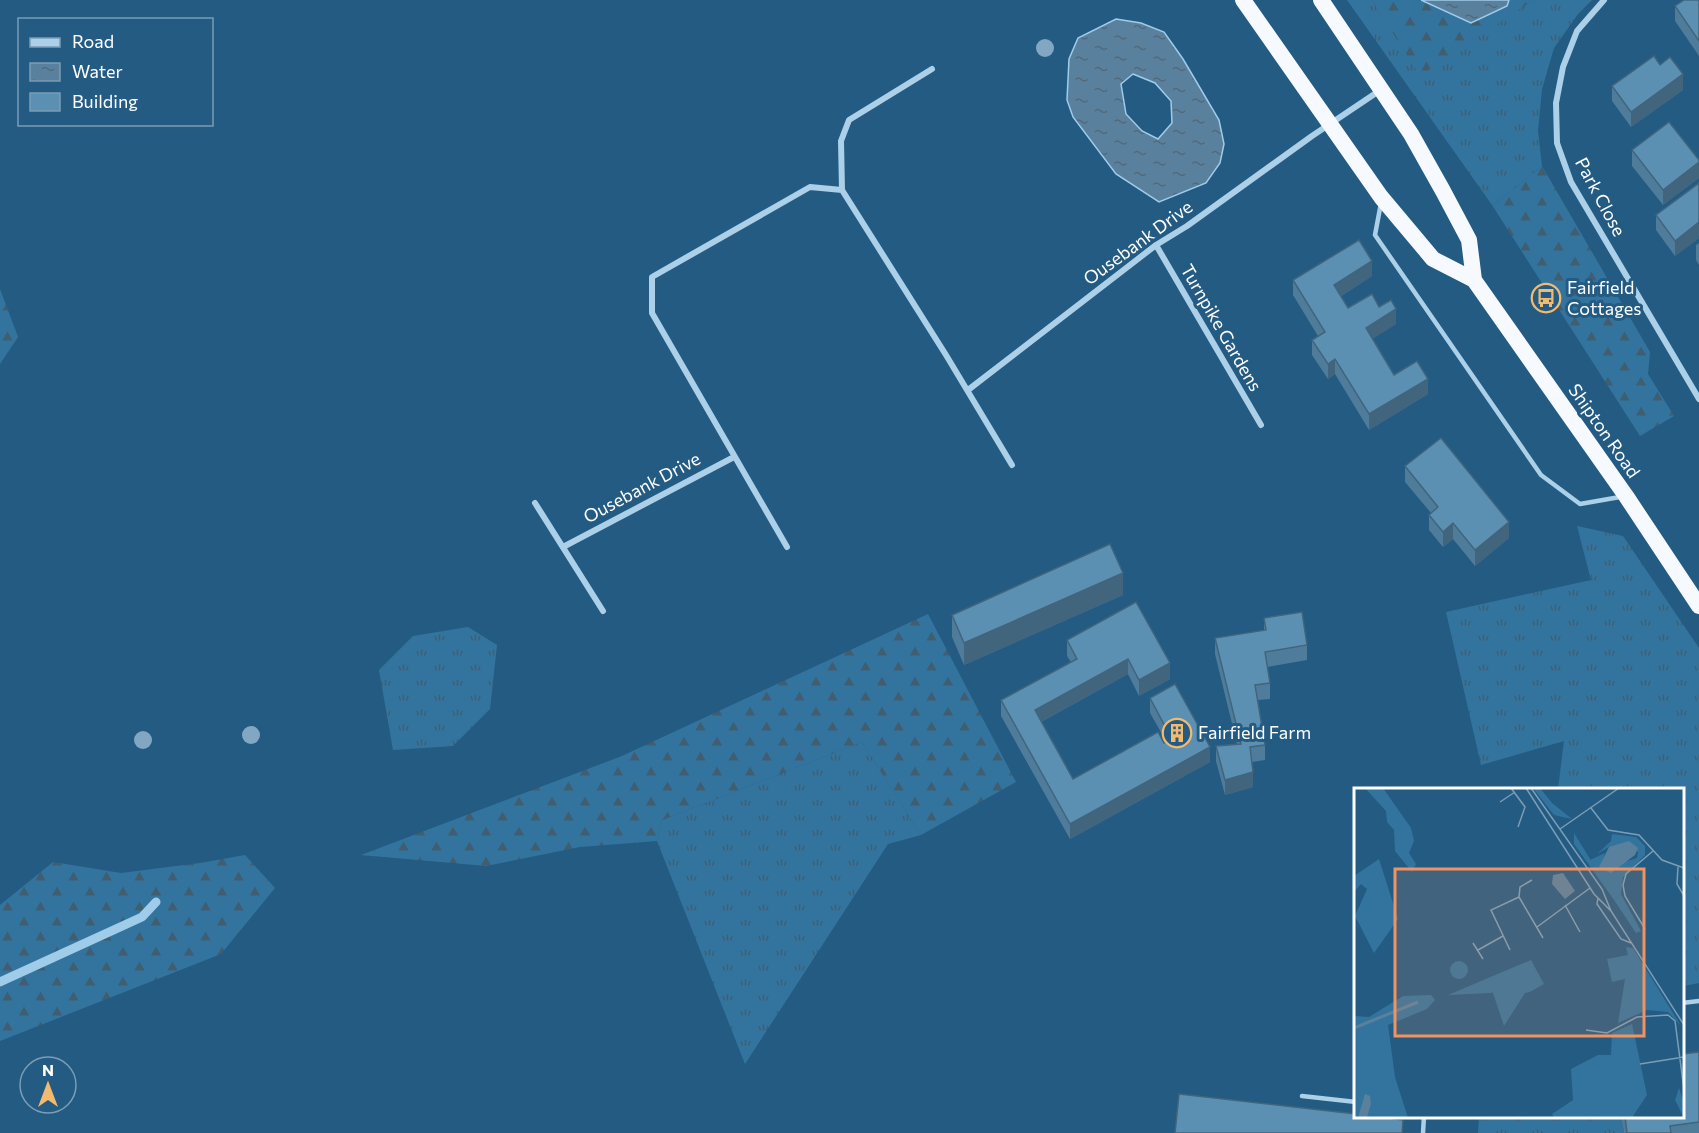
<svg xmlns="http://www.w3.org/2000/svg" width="1699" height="1133" font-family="Commissioner,sans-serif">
	<defs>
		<pattern id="grass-tufts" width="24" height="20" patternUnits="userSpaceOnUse" patternTransform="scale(1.5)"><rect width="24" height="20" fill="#33749f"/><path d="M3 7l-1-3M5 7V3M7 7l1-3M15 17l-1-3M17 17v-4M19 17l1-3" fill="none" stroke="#415e71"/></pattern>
		<pattern id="forest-firs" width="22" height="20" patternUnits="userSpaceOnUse" patternTransform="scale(1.5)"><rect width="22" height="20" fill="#33749f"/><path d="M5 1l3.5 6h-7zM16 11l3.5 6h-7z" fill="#415e71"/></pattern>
		<pattern id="water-ripples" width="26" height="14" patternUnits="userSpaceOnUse" patternTransform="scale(1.5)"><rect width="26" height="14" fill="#59819d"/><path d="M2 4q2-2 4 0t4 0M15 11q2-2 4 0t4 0" fill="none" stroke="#536979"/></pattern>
	</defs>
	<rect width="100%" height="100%" fill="#235b83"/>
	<path fill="url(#grass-tufts)" d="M 1347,0 L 1372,0 L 1420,75 L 1533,0 L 1592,0 L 1578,14 L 1554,48 L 1542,89 L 1538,131 L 1542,166 L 1505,196 L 1492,205 Z
		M 1577,526 L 1623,536 L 1699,648 L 1699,983 L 1683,986 L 1682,790 L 1558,789 L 1564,741 L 1481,765 L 1446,612 L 1591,580 Z
		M 468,627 L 497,645 L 490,709 L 453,746 L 393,750 L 379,670 L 413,636 Z
		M 862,742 L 921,835 L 888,844 L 745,1064 L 657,841 L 662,820 Z
		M 1479,1116 L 1621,1117 L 1624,1133 L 1478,1133 Z"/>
	<path fill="url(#forest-firs)" d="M 1372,0 L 1419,0 L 1471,23 L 1506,6 L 1509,0 L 1533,0 L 1420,76 Z
		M 1542,166 L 1650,352 L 1648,374 L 1674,416 L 1640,436 L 1492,205 L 1505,196 Z
		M 0,289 L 18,337 L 0,364 Z
		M 928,614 L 1016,782 L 921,835 L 862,742 L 662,820 L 657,841 L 580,847 L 486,866 L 361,855 L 622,756 Z
		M 245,855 L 275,888 L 221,954 L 0,1041 L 0,905 L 53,862 L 121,873 L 200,863 Z"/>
	<path fill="url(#water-ripples)" stroke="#9fcce9" stroke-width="1.5" fill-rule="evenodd" d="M 1421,0 L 1509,0 L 1507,6 L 1471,23 Z
		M 1116,19 L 1141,23 L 1164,32 L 1183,59 L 1219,120 L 1224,144 L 1220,163 L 1206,183 L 1159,202 L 1116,174 L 1073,117 L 1067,100 L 1069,59 L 1078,38 ZM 1133,74 L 1155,83 L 1171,101 L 1172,123 L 1158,139 L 1142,131 L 1126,114 L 1121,84 Z"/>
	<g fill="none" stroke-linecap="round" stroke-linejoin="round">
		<path stroke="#9fcce9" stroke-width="9" d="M 0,982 L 142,917 L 156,902"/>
		<path stroke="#abd0e8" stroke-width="4.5" d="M 1381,203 L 1375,235 L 1541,475 L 1580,504 L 1620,497
			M 1682,1003 L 1699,1001
			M 1302,1096 L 1356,1102
			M 1423,1133 L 1424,1116"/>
		<path stroke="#abd0e8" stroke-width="6" d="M 1604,0 L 1577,31 L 1563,67 L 1556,103 L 1557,143 L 1571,182 L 1699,399
			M 842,190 L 946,355 L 1012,465
			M 842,190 L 841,141 L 849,120 L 932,69
			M 1156,245 L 1261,425
			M 968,390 L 1156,245 L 1187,226 L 1312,136 L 1379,91
			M 535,503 L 603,611
			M 563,547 L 734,457
			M 787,547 L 652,313 L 652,277 L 810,187 L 842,190"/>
		<path stroke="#f6fafe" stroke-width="16" d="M 1243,0 L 1381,197 L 1433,259 L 1474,280
			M 1321,0 L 1411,134 L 1443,191 L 1469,240 L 1474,280 L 1626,496 L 1699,606"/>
	</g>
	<g fill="#82a7c2">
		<circle cx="1045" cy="48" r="9"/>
		<circle cx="251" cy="735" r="9"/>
		<circle cx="143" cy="740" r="9"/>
	</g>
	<path fill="#4f7c9a" d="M 1699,0 L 1699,56 L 1675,21 L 1675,6 Z
		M 1660,65 L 1683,90 L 1631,127 L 1612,101 L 1612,86 Z
		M 1632,150 L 1699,160 L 1699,178 L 1663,205 L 1632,166 Z
		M 1699,183 L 1699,238 L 1675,256 L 1656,230 L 1656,215 Z
		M 1699,243 L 1699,265 L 1696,260 L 1696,245 Z
		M 1372,276 L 1341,296 L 1348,308 L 1379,307 L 1396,324 L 1372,339 L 1394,375 L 1428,394 L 1369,430 L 1335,374 L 1328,379 L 1312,355 L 1312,340 L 1318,336 L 1293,295 L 1293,280 Z
		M 1405,466 L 1509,538 L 1475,566 L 1453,539 L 1443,547 L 1429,530 L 1429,515 L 1431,513 L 1405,482 Z
		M 1123,595 L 964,665 L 952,637 L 952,615 Z
		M 1136,602 L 1170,679 L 1139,696 L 1128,674 L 1041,722 L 1073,779 L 1166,741 L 1150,713 L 1150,698 L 1210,762 L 1070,839 L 1001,716 L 1001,700 L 1071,662 L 1067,656 L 1067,640 Z
		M 1264,618 L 1307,645 L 1307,660 L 1267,667 L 1270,683 L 1270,699 L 1258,700 L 1265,745 L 1265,760 L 1252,762 L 1253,787 L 1225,795 L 1216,761 L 1216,746 L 1237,744 L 1215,654 L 1215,638 L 1264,631 Z
		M 1699,1052 L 1699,1133 L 1624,1133 L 1621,1116 L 1683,1116 Z"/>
	<path fill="#40657d" d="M 1683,74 L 1683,90 L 1631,127 L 1631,112 Z
		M 1699,162 L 1699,178 L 1663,205 L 1663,190 Z
		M 1699,222 L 1699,238 L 1675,256 L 1675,241 Z
		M 1372,261 L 1372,276 L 1334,300 L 1334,285 Z
		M 1396,309 L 1396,324 L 1366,343 L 1366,328 Z
		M 1335,359 L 1335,374 L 1328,379 L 1328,364 Z
		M 1428,379 L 1428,394 L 1369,430 L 1369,414 Z
		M 1509,522 L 1509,538 L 1475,566 L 1475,550 Z
		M 1453,523 L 1453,539 L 1443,547 L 1443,532 Z
		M 1123,573 L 1123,595 L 964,665 L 964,643 Z
		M 1128,659 L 1128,674 L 1035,725 L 1035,710 Z
		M 1170,663 L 1170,679 L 1139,696 L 1139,680 Z
		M 1172,725 L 1172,740 L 1166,743 L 1166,728 Z
		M 1210,747 L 1210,762 L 1070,839 L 1070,824 Z
		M 1253,772 L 1253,787 L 1225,795 L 1225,780 Z"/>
	<path fill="#5c90b3" stroke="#40657d" stroke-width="1.5" d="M 1684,0 L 1699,0 L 1699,41 L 1675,6 Z
		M 1654,56 L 1660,65 L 1670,57 L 1683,74 L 1631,112 L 1612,86 Z
		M 1669,122 L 1699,160 L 1699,162 L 1663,190 L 1632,150 Z
		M 1699,183 L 1699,222 L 1675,241 L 1656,215 Z
		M 1359,240 L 1372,261 L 1334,285 L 1348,308 L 1372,294 L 1379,307 L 1391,300 L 1396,309 L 1366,328 L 1394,375 L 1417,361 L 1428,379 L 1369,414 L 1335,359 L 1328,364 L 1312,340 L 1325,332 L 1293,280 Z
		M 1441,438 L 1509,522 L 1475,550 L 1453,523 L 1443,532 L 1429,515 L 1438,507 L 1405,466 Z
		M 1110,544 L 1123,573 L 964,643 L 952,615 Z
		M 1136,602 L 1170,663 L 1139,680 L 1128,659 L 1035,710 L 1073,779 L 1158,732 L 1164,743 L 1178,735 L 1172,725 L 1166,728 L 1150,698 L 1175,684 L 1210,747 L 1070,824 L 1001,700 L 1077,659 L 1067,640 Z
		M 1302,612 L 1307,645 L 1265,652 L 1270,683 L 1255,685 L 1265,745 L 1250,747 L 1253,772 L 1225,780 L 1216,746 L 1241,744 L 1215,638 L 1266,630 L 1264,618 Z
		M 1699,1052 L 1699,1122 L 1670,1126 L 1671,1133 L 1627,1133 L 1625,1116 L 1683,1116 L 1683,1054 Z
		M 1179,1094 L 1356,1114 L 1356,1116 L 1374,1116 L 1403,1120 L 1402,1133 L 1175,1133 Z"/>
	<defs>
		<g id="bus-ring" transform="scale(1.5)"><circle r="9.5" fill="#235b83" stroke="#f3b96e" stroke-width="1.5"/><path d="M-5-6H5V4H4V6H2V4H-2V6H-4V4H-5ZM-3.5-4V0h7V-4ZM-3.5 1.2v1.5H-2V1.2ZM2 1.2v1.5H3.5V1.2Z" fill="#f3b96e"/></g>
		<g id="building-ring" transform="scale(1.5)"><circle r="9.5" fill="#235b83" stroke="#f3b96e" stroke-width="1.5"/><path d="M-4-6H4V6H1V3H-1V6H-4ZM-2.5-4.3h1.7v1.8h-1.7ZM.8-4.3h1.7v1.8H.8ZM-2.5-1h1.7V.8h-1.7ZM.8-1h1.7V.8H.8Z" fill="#f3b96e"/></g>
	</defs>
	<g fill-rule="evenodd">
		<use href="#bus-ring" x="1546" y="298"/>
		<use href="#building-ring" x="1177" y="733"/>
	</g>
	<g text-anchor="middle" stroke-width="6" stroke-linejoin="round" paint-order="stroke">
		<g font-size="18" fill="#fff" stroke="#235b83">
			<text transform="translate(1600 197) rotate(62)" y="6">Park Close</text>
			<text transform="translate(1138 243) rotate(-36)" y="6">Ousebank Drive</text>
			<text transform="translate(1221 328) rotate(60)" y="6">Turnpike Gardens</text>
			<text transform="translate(1604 431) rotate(55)" y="6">Shipton Road</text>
			<text transform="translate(642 488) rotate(-28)" y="6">Ousebank Drive</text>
		</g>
		<g font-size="18" fill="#fff" stroke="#235b83" text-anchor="start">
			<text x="1567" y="294">Fairfield<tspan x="1567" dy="21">Cottages</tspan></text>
			<text x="1198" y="739">Fairfield Farm</text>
		</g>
	</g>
	<g transform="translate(1354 788)">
		<rect width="330" height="330" fill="#235b83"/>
		<path d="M 179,0 L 186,0 L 198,15 L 218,31 L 200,27 ZM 220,45 L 249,92 L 283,70 L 284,64 L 255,59 L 243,66 L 257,53 L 258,46 L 282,49 L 291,58 L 291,67 L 269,89 L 267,106 L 260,112 L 220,56 ZM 272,159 L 279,160 L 327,238 L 330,263 L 327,238 L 314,224 L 293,222 L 264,235 L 271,191 L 258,194 L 253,171 L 274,167 ZM96 182a9 9 0 1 1 18 0a9 9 0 1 1-18 0ZM 168,190 L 176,204 L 171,205 L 150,238 L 138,202 ZM 278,236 L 293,307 L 279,328 L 285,330 L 200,330 L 198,326 L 219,312 L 217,281 L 244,267 L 257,267 L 258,245 Z" fill="#33749f"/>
		<path d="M 11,0 L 29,0 L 57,40 L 60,53 L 55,65 L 62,76 L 58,84 L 41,63 L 40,42 L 33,34 L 32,23 ZM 251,65 L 249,71 L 262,82 L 264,76 L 283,70 L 249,93 L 236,72 ZM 25,71 L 44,131 L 20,165 L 1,128 L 13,101 L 7,96 L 0,104 L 0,88 ZM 267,106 L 287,143 L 282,145 L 260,112 ZM 177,172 L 190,196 L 176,204 L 167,191 L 137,205 L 94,207 ZM 77,207 L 81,212 L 73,221 L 34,237 L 41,289 L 54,330 L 0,330 L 0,228 L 15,229 L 49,208 ZM 325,300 L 330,315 L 330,330 L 321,312 Z" fill="#33749f"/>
		<path d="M 275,53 L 284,60 L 281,67 L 257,85 L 245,79 L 255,59 ZM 209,85 L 221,103 L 211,111 L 198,96 L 199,87 ZM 11,306 L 16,308 L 17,316 L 13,329 L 4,330 Z" fill="#59819d"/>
		<path fill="none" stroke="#59819d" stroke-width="3" d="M 0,240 L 64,214"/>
		<path fill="none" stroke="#7b9db5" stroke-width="1.5" d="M 157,0 L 171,19 L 164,39M 172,0 L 240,106 L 257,123M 177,0 L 248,101 L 257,123 L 330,237M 146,14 L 161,4M 237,20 L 254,42 L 285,47 L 308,72 L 330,80M 206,41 L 265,0M 324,79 L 323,96 L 330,108M 165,109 L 189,150M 165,109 L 166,99 L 178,92M 244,110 L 243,116 L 267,151 L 277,155M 211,117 L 226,144M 183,139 L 236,100M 291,141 L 271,108 L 269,97 L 272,86 L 299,63M 119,155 L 129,171M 124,162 L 149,148M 156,162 L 137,122 L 165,109M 232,242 L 253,245 L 283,229 L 314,227 L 321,233 L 330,302M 286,276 L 330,269"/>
		<path fill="#f09361" fill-opacity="0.15" stroke="#f09361" stroke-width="3" d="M 41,81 L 290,81 L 290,248 L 41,248 Z"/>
		<rect width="330" height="330" fill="none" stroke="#fff" stroke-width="3"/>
	</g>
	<rect x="18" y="18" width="195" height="108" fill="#235b83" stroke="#7b9db5" stroke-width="1.5"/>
	<rect x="30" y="38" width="30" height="9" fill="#abd0e8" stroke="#7b9db5" stroke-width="1.5"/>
	<text x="72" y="48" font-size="18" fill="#ffffff">Road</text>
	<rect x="30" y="63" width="30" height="18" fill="url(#water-ripples)" stroke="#7b9db5" stroke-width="1.5"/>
	<text x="72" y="78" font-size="18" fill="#ffffff">Water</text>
	<rect x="30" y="93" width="30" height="18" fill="#5c90b3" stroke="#7b9db5" stroke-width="1.5"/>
	<text x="72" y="108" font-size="18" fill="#ffffff">Building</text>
	<g transform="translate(48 1085)"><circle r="28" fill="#235b83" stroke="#7b9db5" stroke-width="1.5"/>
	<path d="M0-4.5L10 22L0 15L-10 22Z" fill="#f3b96e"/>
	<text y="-9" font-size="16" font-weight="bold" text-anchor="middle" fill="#ffffff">N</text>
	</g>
</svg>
